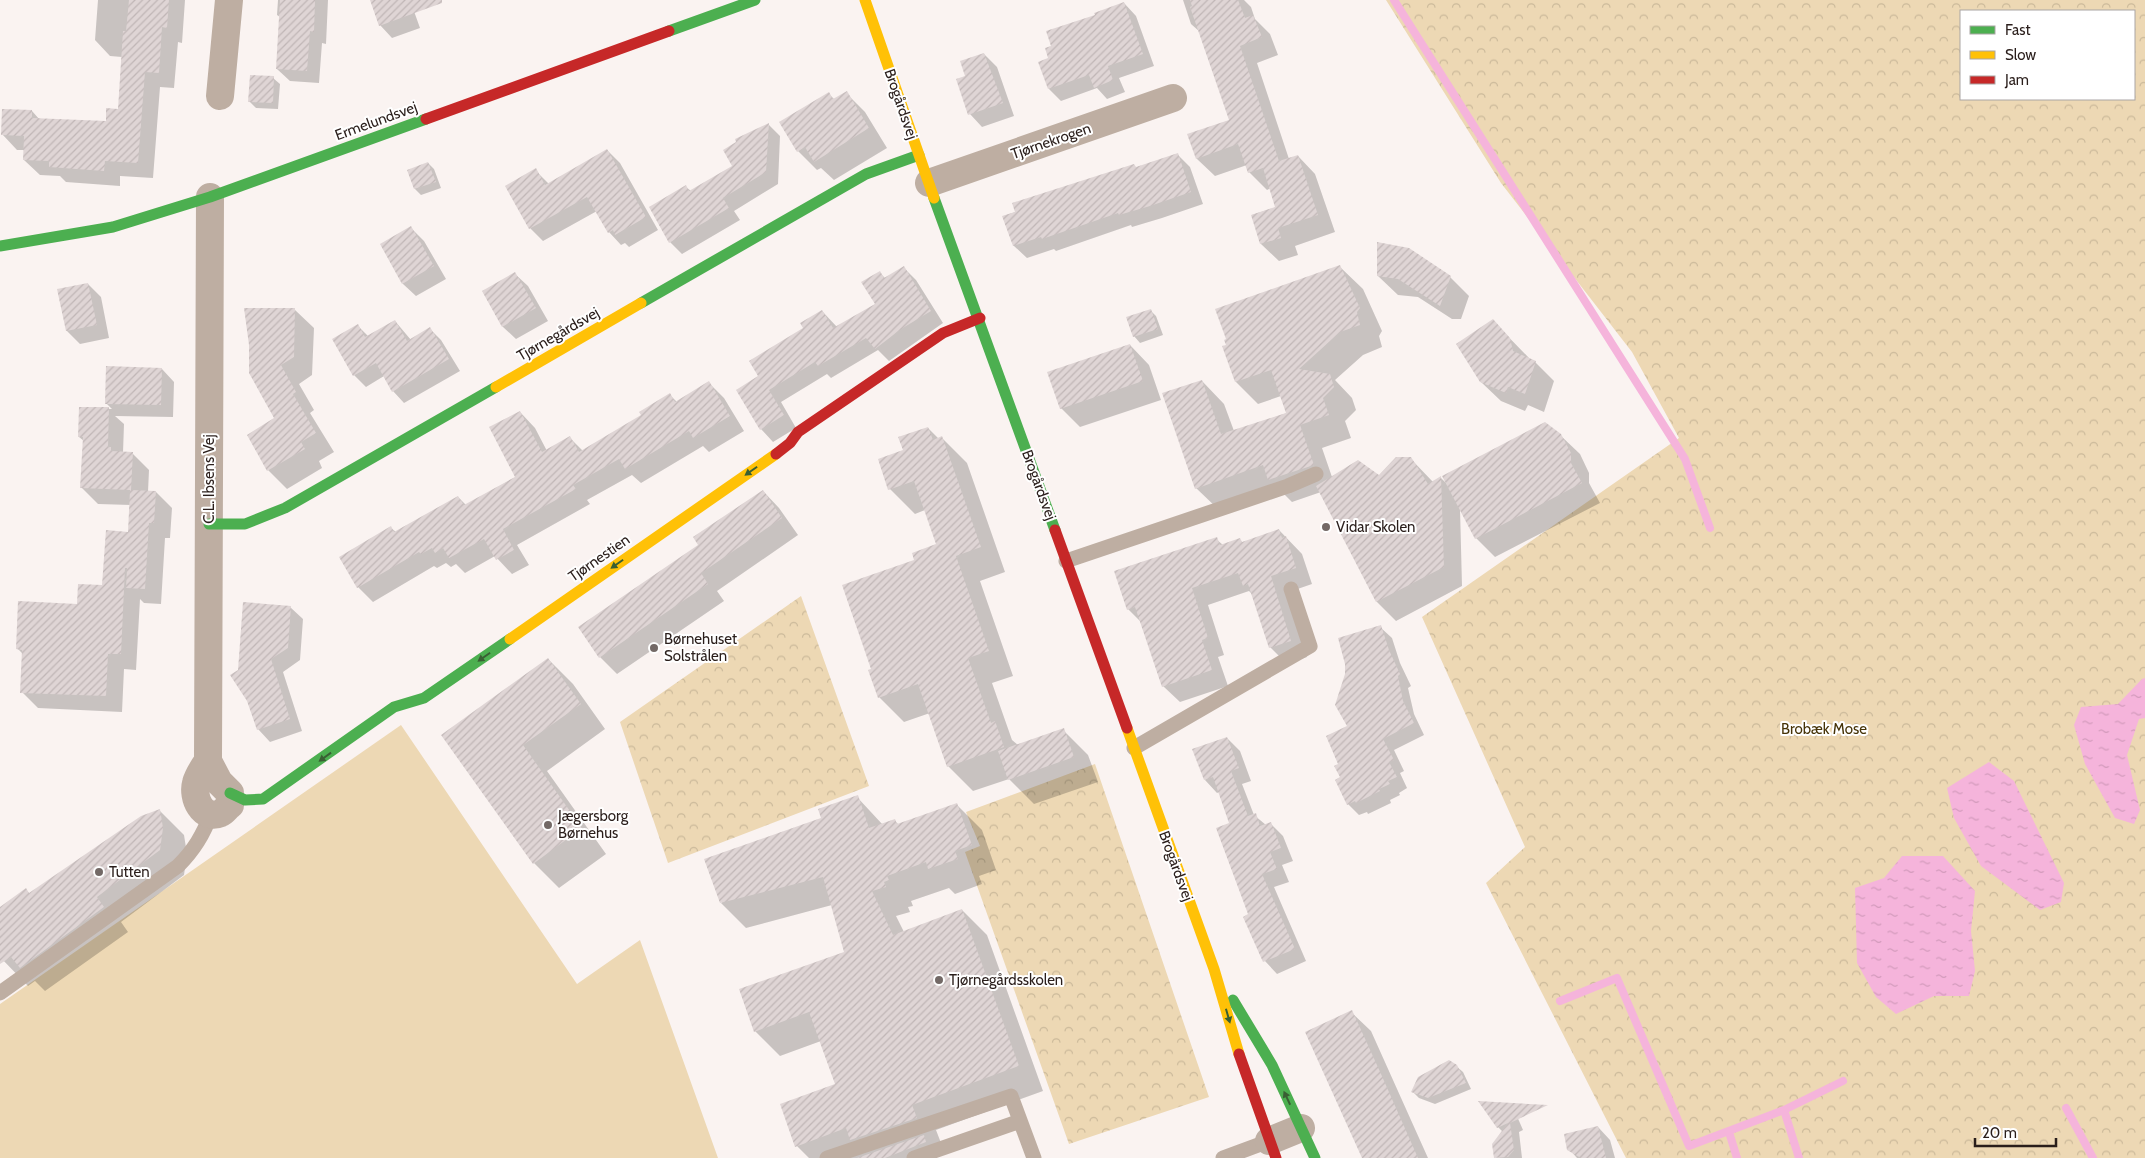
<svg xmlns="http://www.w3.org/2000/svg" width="2145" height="1158" font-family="Cabin,sans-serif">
	<defs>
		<pattern id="park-crowns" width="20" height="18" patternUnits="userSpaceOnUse" patternTransform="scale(1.25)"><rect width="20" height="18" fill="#edd8b4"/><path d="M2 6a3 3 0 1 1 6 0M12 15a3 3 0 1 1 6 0" fill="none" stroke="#cbb99a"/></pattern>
		<pattern id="water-ripples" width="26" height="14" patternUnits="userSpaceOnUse" patternTransform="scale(1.25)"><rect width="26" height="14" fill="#f5b4db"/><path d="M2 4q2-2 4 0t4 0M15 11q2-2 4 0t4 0" fill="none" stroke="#d29abb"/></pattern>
		<pattern id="building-hatch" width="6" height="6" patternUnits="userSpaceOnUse" patternTransform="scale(1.25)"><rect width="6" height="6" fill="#dfd5d5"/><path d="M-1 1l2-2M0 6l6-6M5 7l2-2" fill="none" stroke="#c0b6b6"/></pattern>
	</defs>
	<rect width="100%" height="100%" fill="#faf3f1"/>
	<path fill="#edd8b4" d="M 401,725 L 577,984 L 640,940 L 718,1158 L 0,1158 L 0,1004 Z"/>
	<path fill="url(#park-crowns)" fill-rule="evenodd" d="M 1386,0 L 2145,0 L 2145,1158 L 1626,1158 L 1486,883 L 1525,847 L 1422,617 L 1679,438 L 1632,352 L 1501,183 ZM 1961,11 L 2134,11 L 2134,99 L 1961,99 Z
		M 801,596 L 869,786 L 668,863 L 620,722 Z
		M 1095,764 L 1209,1097 L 1069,1144 L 965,852 L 980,846 L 966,812 Z"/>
	<path fill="url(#water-ripples)" d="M 2145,678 L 2145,718 L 2139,719 L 2127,755 L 2140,810 L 2134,824 L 2115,818 L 2085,764 L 2074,725 L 2081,707 L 2118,704 L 2142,679 Z
		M 1989,762 L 2014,781 L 2064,883 L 2061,902 L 2040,910 L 1981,866 L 1954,818 L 1947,788 Z
		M 1902,856 L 1943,856 L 1975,891 L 1971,931 L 1975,971 L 1969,996 L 1934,996 L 1896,1014 L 1876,997 L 1857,963 L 1855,888 L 1884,878 Z"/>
	<path fill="#0003" d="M 98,0 L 185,0 L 182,43 L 178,42 L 174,88 L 160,87 L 153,178 L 120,176 L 120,186 L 66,182 L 60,176 L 40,175 L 24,160 L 25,150 L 17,150 L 2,134 L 32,111 L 40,120 L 107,122 L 120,110 L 122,57 L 110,56 L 95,40 Z
		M 278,0 L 328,0 L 326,44 L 322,43 L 319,83 L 290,81 L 277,69 L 280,17 L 277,15 Z
		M 371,0 L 410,0 L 420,28 L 392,38 L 380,25 Z
		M 1183,0 L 1244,0 L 1251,7 L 1255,19 L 1270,34 L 1278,55 L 1257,63 L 1289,159 L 1298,156 L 1315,174 L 1335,232 L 1295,246 L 1298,255 L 1279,261 L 1261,244 L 1252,215 L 1277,207 L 1271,188 L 1267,190 L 1249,172 L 1247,165 L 1215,176 L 1197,159 L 1188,135 L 1231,120 L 1200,32 L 1191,24 Z
		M 1124,3 L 1136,16 L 1154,66 L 1119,78 L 1125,92 L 1107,99 L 1097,88 L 1061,101 L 1049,89 L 1050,59 L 1096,15 Z
		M 984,54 L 997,67 L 1014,116 L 982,127 L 970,114 L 966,77 Z
		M 273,78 L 280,84 L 278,109 L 256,108 L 250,102 Z
		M 846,93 L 865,112 L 887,148 L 834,180 L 821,168 L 817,170 L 798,151 L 829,94 L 835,100 Z
		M 769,125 L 780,136 L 778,184 L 734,211 L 740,220 L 682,254 L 670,242 L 686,187 L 691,191 L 734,166 Z
		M 607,150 L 620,163 L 658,230 L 629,247 L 625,243 L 621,245 L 609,232 L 597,211 L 543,241 L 530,228 L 535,170 L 549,184 Z
		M 1177,154 L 1190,167 L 1203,204 L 1162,218 L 1132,227 L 1131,225 L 1056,251 L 1054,249 L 1027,258 L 1014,246 L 1004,216 Z
		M 428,163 L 434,169 L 441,188 L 421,195 L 415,189 L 409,170 Z
		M 411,228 L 424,241 L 446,279 L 416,296 L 403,284 L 381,245 Z
		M 1340,267 L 1363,289 L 1382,331 L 1379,336 L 1382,347 L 1363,355 L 1335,380 L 1352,398 L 1356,410 L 1345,421 L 1351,438 L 1322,448 L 1332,477 L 1379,477 L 1410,458 L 1433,482 L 1441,478 L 1447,484 L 1560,435 L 1580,454 L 1589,473 L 1589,483 L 1600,503 L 1495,557 L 1476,538 L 1460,508 L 1462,586 L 1396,621 L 1377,602 L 1321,492 L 1292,502 L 1280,490 L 1219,510 L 1196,488 L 1202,381 L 1224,404 L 1234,431 L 1287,413 L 1281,396 L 1258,404 L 1236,382 L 1224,347 Z
		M 904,268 L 916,280 L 943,323 L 889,361 L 878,350 L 831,378 L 827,374 L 781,402 L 796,428 L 773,442 L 761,429 L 760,376 L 822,311 L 837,327 L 876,304 L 880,273 L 886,279 Z
		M 515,274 L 528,286 L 548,321 L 516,339 L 503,327 L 483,292 Z
		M 1378,276 L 1450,277 L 1469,296 L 1461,319 L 1452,319 L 1418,297 L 1398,295 Z
		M 88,284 L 101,297 L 109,338 L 80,344 L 67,331 L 59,290 Z
		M 295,310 L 314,328 L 312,375 L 299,384 L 314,410 L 310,413 L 334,452 L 319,461 L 322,468 L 287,489 L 268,470 L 276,418 L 250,372 Z
		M 1150,310 L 1156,316 L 1163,335 L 1140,343 L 1134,336 Z
		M 395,321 L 411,340 L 430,329 L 441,340 L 460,371 L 404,403 L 393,391 L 384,376 L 366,387 L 354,375 L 358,326 L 368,336 Z
		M 1493,321 L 1529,358 L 1535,362 L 1554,381 L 1544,412 L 1528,405 L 1525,411 L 1501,401 L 1481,382 Z
		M 1130,345 L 1149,365 L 1161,400 L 1080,427 L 1061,408 Z
		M 162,369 L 174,382 L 173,417 L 115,416 L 124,424 L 123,453 L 133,454 L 149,470 L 148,492 L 156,492 L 172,508 L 170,538 L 165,538 L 161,604 L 144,603 L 140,599 L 136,670 L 124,669 L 122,712 L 38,708 L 22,692 L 23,654 L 18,649 L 103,587 L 130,533 L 131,505 L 98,504 L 82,488 L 84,441 L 79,437 L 80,408 L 112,409 L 106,403 Z
		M 709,383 L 724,398 L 744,431 L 709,452 L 703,446 L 641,483 L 632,475 L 587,500 L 590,504 L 517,545 L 529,565 L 512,574 L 495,556 L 465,573 L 456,564 L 451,567 L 446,563 L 437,568 L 434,566 L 373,602 L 358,587 L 340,558 L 391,528 L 396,532 L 458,497 L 466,505 L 516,477 L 520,412 L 535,428 L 547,451 L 570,438 L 583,451 L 643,415 L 670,395 L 677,402 Z
		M 928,428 L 939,439 L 942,438 L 967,463 L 1005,572 L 980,581 L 1013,676 L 992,683 L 1012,740 L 1018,745 L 1063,730 L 1088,755 L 1098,782 L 1034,804 L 1009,779 L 973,791 L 948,766 L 930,713 L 904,722 L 879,697 L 873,670 L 916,561 L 937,545 L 925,510 L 915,514 L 890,489 L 904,451 Z
		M 763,491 L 779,508 L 798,535 L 717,591 L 724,601 L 617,674 L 600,657 L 700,545 Z
		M 1279,530 L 1302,554 L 1312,584 L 1286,593 L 1307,657 L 1287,664 L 1270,647 L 1253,595 L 1249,591 L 1208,605 L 1224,655 L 1218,657 L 1228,686 L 1180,702 L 1163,686 L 1142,623 L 1128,609 L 1216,539 L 1223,545 L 1240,540 L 1243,543 Z
		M 290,607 L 303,619 L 300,660 L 283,672 L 302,731 L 270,742 L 258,729 L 240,671 Z
		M 1380,627 L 1392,638 L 1400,663 L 1411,686 L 1408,688 L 1414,714 L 1424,735 L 1394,750 L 1404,771 L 1400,773 L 1407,788 L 1399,793 L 1400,795 L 1390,800 L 1391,803 L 1368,814 L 1367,812 L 1359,815 L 1348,804 L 1340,765 L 1349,726 Z
		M 548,659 L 573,684 L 605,729 L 547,771 L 606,854 L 559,888 L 534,863 L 443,735 Z
		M 1227,738 L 1240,751 L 1251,781 L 1242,784 L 1254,815 L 1266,825 L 1271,824 L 1283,836 L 1293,861 L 1282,865 L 1289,882 L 1274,887 L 1306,961 L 1277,974 L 1265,961 L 1245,917 L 1249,915 L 1230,824 L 1219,792 L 1217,793 L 1205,780 Z
		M 857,797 L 883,825 L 895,821 L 899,825 L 957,805 L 982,830 L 996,870 L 979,876 L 982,884 L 955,894 L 949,888 L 911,901 L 913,906 L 908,907 L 910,912 L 896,916 L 904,932 L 962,910 L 987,935 L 1043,1091 L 936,1130 L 941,1143 L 931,1158 L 809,1158 L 797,1146 L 837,1085 L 821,1041 L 780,1056 L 755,1031 L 845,953 L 832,905 L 746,928 L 721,903 L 823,819 Z
		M 160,811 L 184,835 L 187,854 L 184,875 L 121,922 L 128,932 L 45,991 L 35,981 L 28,986 L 0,957 L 0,916 L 26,890 L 30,894 Z
		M 1351,1012 L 1371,1031 L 1428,1158 L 1363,1158 Z
		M 1456,1066 L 1463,1072 L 1471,1089 L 1435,1104 L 1419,1098 L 1413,1092 Z
		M 1516,1114 L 1523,1130 L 1519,1132 L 1522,1158 L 1499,1158 L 1494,1153 L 1503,1132 L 1498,1127 Z
		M 1598,1127 L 1610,1140 L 1615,1158 L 1577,1158 L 1569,1149 Z"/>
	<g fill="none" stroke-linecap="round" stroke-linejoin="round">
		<path stroke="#f5b4db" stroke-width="8" d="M 1394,0 L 1685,459 L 1710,528
			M 1560,1001 L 1617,978 L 1689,1146 L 1784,1110 L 1843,1081
			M 2066,1108 L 2093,1158
			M 1784,1110 L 1799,1158
			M 1729,1132 L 1737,1158"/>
	</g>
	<path fill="url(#building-hatch)" d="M 129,0 L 169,0 L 167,28 L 162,27 L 159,73 L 145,72 L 138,163 L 105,161 L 104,171 L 49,167 L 49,161 L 23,160 L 24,136 L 1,135 L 2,109 L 32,110 L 32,118 L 106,121 L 106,108 L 118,109 L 123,31 L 126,31 Z
		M 280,0 L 315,0 L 314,32 L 310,31 L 307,71 L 276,69 Z
		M 370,0 L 442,0 L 442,3 L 379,26 Z
		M 1190,0 L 1238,0 L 1245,18 L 1253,15 L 1262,37 L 1240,46 L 1279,161 L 1298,155 L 1318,215 L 1278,228 L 1281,238 L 1260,244 L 1251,215 L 1275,207 L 1263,168 L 1248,173 L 1238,144 L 1196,159 L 1187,134 L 1229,120 L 1190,7 L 1192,6 Z
		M 1124,2 L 1143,54 L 1108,66 L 1113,80 L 1094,88 L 1089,75 L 1048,89 L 1038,62 L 1048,58 L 1045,48 L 1051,46 L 1046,31 L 1095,15 L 1094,13 Z
		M 984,53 L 1003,103 L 968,115 L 956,79 L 965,76 L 960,61 Z
		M 250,75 L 274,76 L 273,103 L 248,102 Z
		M 847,91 L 869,128 L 814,162 L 805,147 L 797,152 L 779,122 L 829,92 L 833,99 Z
		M 769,123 L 766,172 L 723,198 L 729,208 L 669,243 L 649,207 L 686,185 L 689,191 L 732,166 L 723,150 L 736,142 L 735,139 Z
		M 607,149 L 646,217 L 615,235 L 613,230 L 608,233 L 587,197 L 529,229 L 505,186 L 536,168 L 545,185 Z
		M 1178,153 L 1191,192 L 1150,206 L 1119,215 L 1118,213 L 1042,239 L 1041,237 L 1013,246 L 1002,216 L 1015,212 L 1012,203 L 1134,164 L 1136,167 Z
		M 428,162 L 436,182 L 414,189 L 407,170 Z
		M 411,226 L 434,266 L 402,284 L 380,244 Z
		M 1377,242 L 1409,248 L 1451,276 L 1440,306 L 1398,279 L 1377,276 Z
		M 1340,265 L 1360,308 L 1357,312 L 1360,325 L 1340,332 L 1299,369 L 1330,374 L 1334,387 L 1323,398 L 1329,415 L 1300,425 L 1314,465 L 1268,480 L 1263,465 L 1195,489 L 1162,393 L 1202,380 L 1221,434 L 1286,413 L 1271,370 L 1235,382 L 1222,346 L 1226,345 L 1224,340 L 1226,339 L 1215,309 Z
		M 904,266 L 931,311 L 901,329 L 875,349 L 866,338 L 818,366 L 815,362 L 769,390 L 784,415 L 760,430 L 736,390 L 758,376 L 749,361 L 803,328 L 800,323 L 822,310 L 833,328 L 875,304 L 861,282 L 880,271 L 884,278 Z
		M 515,272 L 536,308 L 502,327 L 482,291 Z
		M 88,283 L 97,325 L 66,331 L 57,289 Z
		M 244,308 L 295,308 L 294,357 L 281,365 L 296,392 L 293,394 L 316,433 L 301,442 L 305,449 L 267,471 L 247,435 L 274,418 L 249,373 L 249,345 Z
		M 1151,309 L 1158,329 L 1133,337 L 1126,317 Z
		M 1493,319 L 1510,338 L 1513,351 L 1536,361 L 1525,394 L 1508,387 L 1506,393 L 1480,382 L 1456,344 Z
		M 395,320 L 407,341 L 430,327 L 449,359 L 392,392 L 376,363 L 353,376 L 332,339 L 358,324 L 365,337 Z
		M 1130,344 L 1143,381 L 1060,409 L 1047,372 Z
		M 106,366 L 162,368 L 161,405 L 105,404 Z
		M 709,381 L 730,416 L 693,438 L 689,431 L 625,469 L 619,459 L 573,485 L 576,489 L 503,529 L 514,550 L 496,560 L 484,539 L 449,558 L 443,548 L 435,553 L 432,548 L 421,554 L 419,552 L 357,588 L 339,557 L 391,526 L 394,532 L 458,496 L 464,505 L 515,477 L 489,427 L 520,411 L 542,452 L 570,436 L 579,452 L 641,415 L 639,412 L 670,393 L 675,402 Z
		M 79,407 L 109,407 L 108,447 L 111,447 L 111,451 L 133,452 L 131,490 L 156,491 L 154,523 L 149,523 L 145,589 L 126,588 L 127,568 L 125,568 L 121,654 L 108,654 L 106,696 L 20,693 L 22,650 L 16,649 L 18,601 L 77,604 L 78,584 L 102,585 L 106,530 L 128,532 L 130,490 L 80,488 L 83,437 L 78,437 Z
		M 1545,422 L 1561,434 L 1571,453 L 1571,463 L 1582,483 L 1475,539 L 1442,476 Z
		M 928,427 L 933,440 L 942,436 L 981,547 L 956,556 L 989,651 L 968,658 L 991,723 L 995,721 L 1004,747 L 947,767 L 918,684 L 878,698 L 868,670 L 871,669 L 842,585 L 914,560 L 912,553 L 936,544 L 914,481 L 888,490 L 878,459 L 903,450 L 898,437 Z
		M 1396,457 L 1411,457 L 1428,484 L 1441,476 L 1444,567 L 1376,602 L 1316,486 L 1358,460 L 1379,475 Z
		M 763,490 L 782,518 L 701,573 L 708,584 L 599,658 L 578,627 L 698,545 L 693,537 Z
		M 1279,529 L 1282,538 L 1286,536 L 1296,568 L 1271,576 L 1291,641 L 1269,648 L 1248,584 L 1243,586 L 1238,573 L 1192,588 L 1208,638 L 1202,640 L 1212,670 L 1162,687 L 1135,607 L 1127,610 L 1114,571 L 1217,537 L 1220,545 L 1240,538 L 1242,542 Z
		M 243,602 L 291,606 L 288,648 L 271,659 L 290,719 L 257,730 L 247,701 L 230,675 L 238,670 Z
		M 1381,625 L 1389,650 L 1400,674 L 1398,676 L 1403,701 L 1414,723 L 1383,739 L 1394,760 L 1389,762 L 1397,777 L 1388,781 L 1390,784 L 1379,789 L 1380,791 L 1356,803 L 1355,801 L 1347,805 L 1335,780 L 1340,777 L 1334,766 L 1338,764 L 1326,736 L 1347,726 L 1335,705 L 1345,674 L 1345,664 L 1338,638 Z
		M 548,658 L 581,704 L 523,745 L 582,828 L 533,864 L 441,735 Z
		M 1064,728 L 1074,757 L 1008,780 L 998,751 Z
		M 1227,737 L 1239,768 L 1231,771 L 1248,816 L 1256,813 L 1260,826 L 1271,822 L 1281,848 L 1270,852 L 1277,869 L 1262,874 L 1295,949 L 1263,962 L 1243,917 L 1248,914 L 1216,828 L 1229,823 L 1213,777 L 1204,780 L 1192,749 Z
		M 858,795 L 869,828 L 895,819 L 897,824 L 957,803 L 972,845 L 955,851 L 958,859 L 928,869 L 926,862 L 887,876 L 889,880 L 884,882 L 886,887 L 872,891 L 893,935 L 962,909 L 1019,1066 L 912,1105 L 917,1118 L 850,1140 L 846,1128 L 795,1147 L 780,1104 L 835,1084 L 809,1012 L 754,1032 L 739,989 L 844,952 L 823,877 L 720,903 L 704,859 L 821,818 L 818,809 Z
		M 160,809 L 163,828 L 160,850 L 97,897 L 104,907 L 20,968 L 11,957 L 0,964 L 0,907 L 26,888 L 29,893 L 141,816 Z
		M 1352,1010 L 1381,1074 L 1418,1158 L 1362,1158 L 1305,1032 Z
		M 1449,1060 L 1457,1065 L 1466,1083 L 1428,1098 L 1411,1092 L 1418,1077 Z
		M 1478,1101 L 1548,1105 L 1510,1123 L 1514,1150 L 1508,1157 L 1494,1158 L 1492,1144 L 1508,1123 L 1497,1128 Z
		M 1598,1126 L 1606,1158 L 1581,1158 L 1567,1150 L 1564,1134 Z
		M 924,1135 L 926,1142 L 885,1158 L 857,1158 Z"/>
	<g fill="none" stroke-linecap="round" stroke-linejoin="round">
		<path stroke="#beaea2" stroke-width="15" d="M 1066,561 L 1288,486 L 1316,474
			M 1134,748 L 1310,646 L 1291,589
			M 0,993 L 178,866 C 194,850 203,835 211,814
			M 827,1158 L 1011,1096 L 1034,1158
			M 914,1158 L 1020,1121
			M 1223,1158 L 1269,1141"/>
		<path stroke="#beaea2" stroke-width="28" d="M 220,96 L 229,0
			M 929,183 L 1173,98
			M 208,761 C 203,768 198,775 196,783 C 192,797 202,821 221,813 C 224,812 227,807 230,805 L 230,793 L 219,782 L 208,761 L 210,197
			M 1269,1141 L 1301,1128"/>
		<path stroke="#4caf50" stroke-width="11" d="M 669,31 L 755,0
			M 934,198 L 1055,530
			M 0,246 L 113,227 L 210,197 L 426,119
			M 641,303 L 866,174 L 919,155
			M 209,524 L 245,524 L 285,508 L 496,387
			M 230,793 L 245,800 L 263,799 L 394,707 L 424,698 L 510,639
			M 1233,1000 L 1272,1065 L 1315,1158"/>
		<path stroke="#ffc107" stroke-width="11" d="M 865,0 L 934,198
			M 496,387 L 641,303
			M 510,639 L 776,454
			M 1127,728 L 1214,969 L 1239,1054"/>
		<path stroke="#c62828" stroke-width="11" d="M 426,119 L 669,31
			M 776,454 L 790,443 L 798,432 L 943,333 L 980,318
			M 1055,530 L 1127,728
			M 1239,1054 L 1276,1158"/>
	</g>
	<defs><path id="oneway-solid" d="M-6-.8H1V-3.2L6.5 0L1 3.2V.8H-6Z" transform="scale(1.25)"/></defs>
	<g fill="#395f33">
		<use href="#oneway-solid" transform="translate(751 471) rotate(145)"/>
		<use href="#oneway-solid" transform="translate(617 564) rotate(145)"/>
		<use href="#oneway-solid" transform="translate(484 657) rotate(145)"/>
		<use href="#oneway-solid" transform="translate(325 757) rotate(144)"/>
		<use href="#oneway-solid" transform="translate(1228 1016) rotate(74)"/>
		<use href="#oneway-solid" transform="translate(1287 1098) rotate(-115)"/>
	</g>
	<g fill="#736966" stroke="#fff" stroke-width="2">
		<circle cx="1326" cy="527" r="5"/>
		<circle cx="654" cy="648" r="5"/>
		<circle cx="548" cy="825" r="5"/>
		<circle cx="99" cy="872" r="5"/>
		<circle cx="939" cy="980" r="5"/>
	</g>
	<g text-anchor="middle" stroke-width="4" stroke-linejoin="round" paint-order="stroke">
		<g font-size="15" fill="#2a1e1b" stroke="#fff">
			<text transform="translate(901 104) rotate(71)" y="5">Brogårdsvej</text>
			<text transform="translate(376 121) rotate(-20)" y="5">Ermelundsvej</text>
			<text transform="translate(1051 141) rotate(-19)" y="5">Tjørnekrogen</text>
			<text transform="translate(558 334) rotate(-30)" y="5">Tjørnegårdsvej</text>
			<text transform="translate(209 479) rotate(-90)" y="5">C.L. Ibsens Vej</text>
			<text transform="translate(1039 485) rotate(70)" y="5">Brogårdsvej</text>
			<text transform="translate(599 558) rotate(-35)" y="5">Tjørnestien</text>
			<text transform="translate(1176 866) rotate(70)" y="5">Brogårdsvej</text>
		</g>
		<g font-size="15" fill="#2a1e1b" stroke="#fff" text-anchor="start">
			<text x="1336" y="532">Vidar Skolen</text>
			<text x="664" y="644">Børnehuset<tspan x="664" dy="17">Solstrålen</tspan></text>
			<text x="558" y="821">Jægersborg<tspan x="558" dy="17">Børnehus</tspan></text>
			<text x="109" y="877">Tutten</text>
			<text x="949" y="985">Tjørnegårdsskolen</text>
		</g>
		<g font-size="15" fill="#463307" stroke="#fff">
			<text x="1824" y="734">Brobæk Mose</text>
		</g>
	</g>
	<rect x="1960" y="10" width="175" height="90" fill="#ffffff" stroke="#aaa5a4"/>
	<rect x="1970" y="26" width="25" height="8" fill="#4caf50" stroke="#aaa5a4"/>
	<text x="2005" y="35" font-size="15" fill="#2a1e1b">Fast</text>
	<rect x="1970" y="51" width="25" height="8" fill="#ffc107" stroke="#aaa5a4"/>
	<text x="2005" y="60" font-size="15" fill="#2a1e1b">Slow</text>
	<rect x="1970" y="76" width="25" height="8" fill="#c62828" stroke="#aaa5a4"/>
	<text x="2005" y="85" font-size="15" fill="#2a1e1b">Jam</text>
	<path d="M1975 1138v8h81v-8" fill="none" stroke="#2a1e1b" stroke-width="2.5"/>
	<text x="1982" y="1138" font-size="15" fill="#2a1e1b" stroke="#ffffff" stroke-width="4" paint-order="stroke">20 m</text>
</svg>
